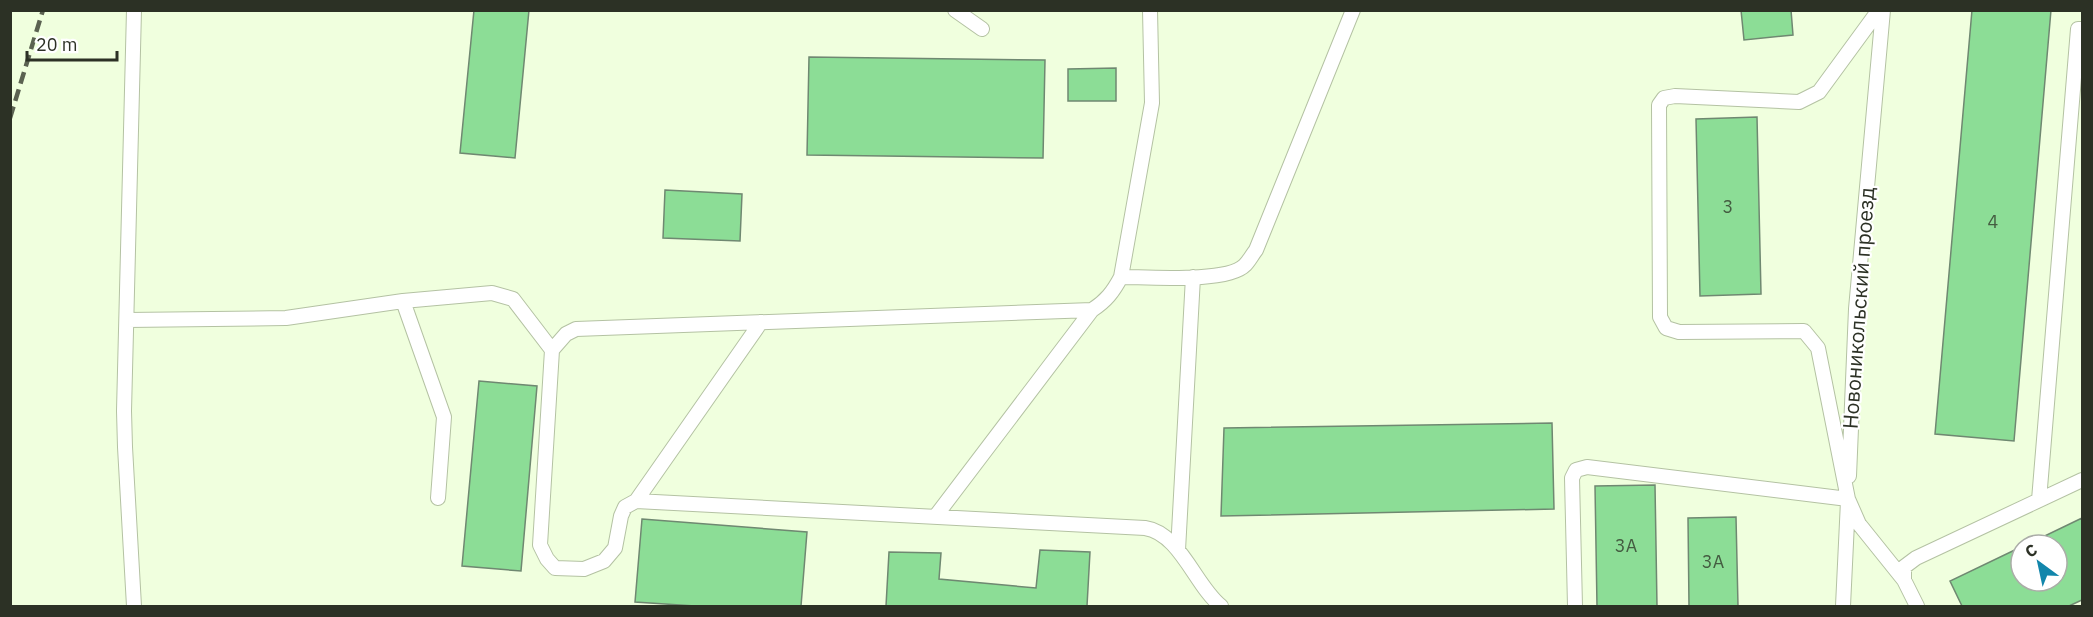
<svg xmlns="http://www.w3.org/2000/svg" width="2093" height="617" font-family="'IBM Plex Sans',sans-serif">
	<rect width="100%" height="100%" fill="#f0ffde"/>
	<path fill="#8cdd96" stroke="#6f8871" stroke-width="1.5" d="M 474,10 L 529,10 L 515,158 L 460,153 Z
		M 1741,10 L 1791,10 L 1793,35 L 1744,40 Z
		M 1972,10 L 2051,10 L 2014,441 L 1935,434 Z
		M 809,57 L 1045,60 L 1043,158 L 807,155 Z
		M 1116,68 L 1116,101 L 1068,101 L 1068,69 Z
		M 1757,117 L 1761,294 L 1700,296 L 1696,119 Z
		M 665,190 L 742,194 L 740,241 L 663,238 Z
		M 479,381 L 537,386 L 521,571 L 462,566 Z
		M 1552,423 L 1554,509 L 1221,516 L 1224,428 Z
		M 1655,485 L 1657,606 L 1597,606 L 1595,486 Z
		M 1736,517 L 1738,606 L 1689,606 L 1688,518 Z
		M 2082,518 L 2082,600 L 2069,606 L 1962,606 L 1950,581 L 2021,547 L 2021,581 L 2057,581 L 2057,545 L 2026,545 Z
		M 642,519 L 807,532 L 801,606 L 695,606 L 635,602 Z
		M 1040,550 L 1090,552 L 1087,606 L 886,606 L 889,552 L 941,553 L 939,579 L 1036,588 Z"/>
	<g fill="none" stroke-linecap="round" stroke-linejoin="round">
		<g stroke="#b4c2a3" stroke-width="16">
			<path id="lane" d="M 134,10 L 124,411 L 125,447 L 134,606
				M 955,10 L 982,29
				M 1150,10 L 1152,103 L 1121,277 C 1113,292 1106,301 1092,310 L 576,329 L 566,334 L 552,350 L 540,545 L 547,559 L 555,568 L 584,569 L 604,561 L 615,548 L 621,516 L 625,507 L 636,501 L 1145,528 C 1180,533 1196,587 1221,606
				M 1879,10 L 1819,92 L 1799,102 L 1675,96 L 1664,98 L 1659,105 L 1660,317 L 1666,328 L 1679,332 L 1804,331 L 1818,348 L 1848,499 L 1859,524 L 1904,580
				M 1121,277 C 1147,277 1228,283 1245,265 C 1249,261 1252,255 1256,250 L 1353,10
				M 403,301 L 444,417 L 438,498
				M 127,320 L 286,318 L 403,301 L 492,293 L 513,299 L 552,350
				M 1849,476 L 1856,309 L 1883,10
				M 2039,500 L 2078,29 L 2082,29
				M 636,501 L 761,322
				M 935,517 L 1092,310
				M 1178,550 L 1193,277
				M 1575,606 L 1572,478 L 1576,470 L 1587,467 L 1848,499
				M 1843,606 L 1848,501
				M 1917,606 L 1904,580 L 1904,567 L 1916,558 L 2082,480"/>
		</g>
		<use href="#lane" stroke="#fff" stroke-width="14"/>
		<path stroke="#5b6251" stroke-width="4.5" stroke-dasharray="12 6" stroke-linecap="butt" d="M 10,118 L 43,10"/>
	</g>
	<g text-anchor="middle" stroke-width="4.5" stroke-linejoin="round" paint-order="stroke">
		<g font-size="18" fill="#445c41">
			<text x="1728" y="213">3</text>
			<text x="1993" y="228">4</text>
			<text x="1626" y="552">3А</text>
			<text x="1713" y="568">3А</text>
		</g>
		<g font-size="21" fill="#2c3125" stroke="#fff">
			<text transform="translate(1859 308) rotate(-86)" y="7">Новоникольский проезд</text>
		</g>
	</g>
	<rect width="2093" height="617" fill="none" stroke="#2c3125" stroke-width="24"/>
	<g transform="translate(2039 563) rotate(327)"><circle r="28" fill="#ffffff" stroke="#abada8" stroke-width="1.5"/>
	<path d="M0-4.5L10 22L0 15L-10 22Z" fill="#1286ab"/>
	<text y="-9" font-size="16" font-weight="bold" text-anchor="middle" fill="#2c3125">С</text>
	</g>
	<path d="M27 51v9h90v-9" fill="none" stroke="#2c3125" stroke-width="3"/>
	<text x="36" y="51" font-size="18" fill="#2c3125" stroke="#ffffff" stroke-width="4.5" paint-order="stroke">20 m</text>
</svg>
